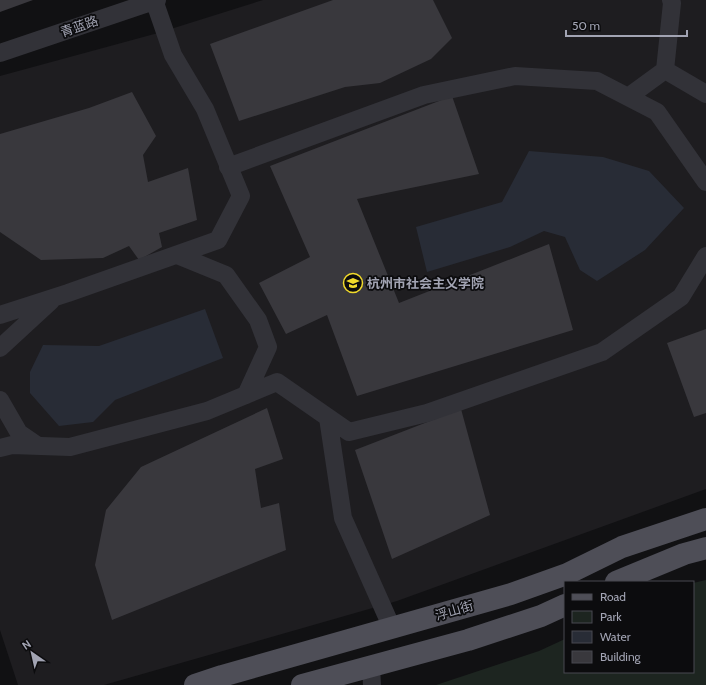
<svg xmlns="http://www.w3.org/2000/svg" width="706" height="685" font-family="Cabin,'Noto Sans SC',sans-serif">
	<rect width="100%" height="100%" fill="#111113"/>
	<path fill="#1e1d20" d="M 263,0 L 706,0 L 706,489 L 397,601 L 104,685 L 18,685 L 0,630 L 0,76 L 158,33 Z"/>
	<path fill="#1d2520" d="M 706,580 L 706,685 L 436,685 L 539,651 L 565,639 L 565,672 L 693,672 L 693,583 Z"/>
	<path fill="#282c36" d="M 529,151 L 603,157 L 649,171 L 684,208 L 645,250 L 597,281 L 580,270 L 565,237 L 544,231 L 510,247 L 427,272 L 416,227 L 502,202 Z
		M 205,309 L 223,358 L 115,400 L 93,422 L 59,426 L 30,393 L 30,372 L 43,345 L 99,346 Z"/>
	<path fill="#39383d" d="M 0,0 L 33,0 L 0,12 Z
		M 333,0 L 433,0 L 452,38 L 431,59 L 380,83 L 345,87 L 239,121 L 210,44 Z
		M 132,92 L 156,136 L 143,155 L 148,182 L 188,168 L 197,220 L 159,233 L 162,247 L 139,260 L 129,246 L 103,258 L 41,260 L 0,232 L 0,134 L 89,108 Z
		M 452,96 L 479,174 L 357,199 L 399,303 L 549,244 L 573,330 L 357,396 L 327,315 L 286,334 L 259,283 L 310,257 L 270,166 Z
		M 706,329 L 706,413 L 694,417 L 667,343 Z
		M 267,408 L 283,459 L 255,469 L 261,508 L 279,503 L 286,550 L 112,620 L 95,565 L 106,510 L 141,467 Z
		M 461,409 L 490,515 L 392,559 L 355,450 Z"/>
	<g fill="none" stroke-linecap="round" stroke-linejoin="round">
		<path stroke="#323238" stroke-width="18" d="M 0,53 L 157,0
			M 665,70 L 706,94
			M 628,97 L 665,70 L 672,3 L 671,0
			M 228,167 L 424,95 L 515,76 L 597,81 L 657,112 L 706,182
			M 177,255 L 226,275 L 258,320 L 268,347 L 246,395
			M 0,315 L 68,293 L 218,240 L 241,196 L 205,109 L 173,55 L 154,0
			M 0,348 L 51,301
			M 0,400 L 19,433 L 38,446
			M 328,418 L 343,518 L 392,628
			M 0,448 L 12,445 L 70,447 L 207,411 L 277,382 L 349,432 L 427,413 L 602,352 L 681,297 L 706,256
			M 371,666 L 372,685"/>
		<path stroke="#4e4e57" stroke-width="22" d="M 616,582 L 684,554 L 706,548
			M 195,685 L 222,676 L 511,594 L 567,574 L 622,547 L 706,519
			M 302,685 L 468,640 L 541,616 L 565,605"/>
	</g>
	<defs>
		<g id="school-ring" transform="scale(1)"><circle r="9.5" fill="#0c0c0e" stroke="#f1da2b" stroke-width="1.5"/><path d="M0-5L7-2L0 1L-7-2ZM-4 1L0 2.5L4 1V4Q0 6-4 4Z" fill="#f1da2b"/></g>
	</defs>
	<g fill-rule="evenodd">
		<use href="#school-ring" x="353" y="283"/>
	</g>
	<g text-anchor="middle" stroke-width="3.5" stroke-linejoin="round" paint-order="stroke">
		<g font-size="13" fill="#a2a4b3" stroke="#0c0c0e">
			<text transform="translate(79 26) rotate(-19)" y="5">青蓝路</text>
			<text transform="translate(454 610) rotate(-16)" y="5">浮山街</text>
		</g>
		<g font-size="13" font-weight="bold" fill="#a2a4b3" stroke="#0c0c0e" text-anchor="start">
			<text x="367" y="288">杭州市社会主义学院</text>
		</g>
	</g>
	<rect x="564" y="581" width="130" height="92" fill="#0c0c0e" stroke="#484950"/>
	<rect x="572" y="594" width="20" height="6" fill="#4e4e57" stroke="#484950"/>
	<text x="600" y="601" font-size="12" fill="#a2a4b3">Road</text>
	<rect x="572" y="611" width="20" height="12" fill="#1d2520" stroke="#484950"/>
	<text x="600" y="621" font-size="12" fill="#a2a4b3">Park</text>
	<rect x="572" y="631" width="20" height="12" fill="#282c36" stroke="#484950"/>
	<text x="600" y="641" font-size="12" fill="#a2a4b3">Water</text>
	<rect x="572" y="651" width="20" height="12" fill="#39383d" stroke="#484950"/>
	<text x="600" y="661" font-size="12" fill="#a2a4b3">Building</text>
	<g transform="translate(32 653) rotate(326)" stroke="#0c0c0e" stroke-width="3" paint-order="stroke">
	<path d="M0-3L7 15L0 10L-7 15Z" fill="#a2a4b3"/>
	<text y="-6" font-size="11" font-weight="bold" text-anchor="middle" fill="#a2a4b3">N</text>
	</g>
	<path d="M566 30v6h121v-6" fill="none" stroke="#a2a4b3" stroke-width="2"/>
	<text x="572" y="30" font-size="12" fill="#a2a4b3" stroke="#0c0c0e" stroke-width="3" paint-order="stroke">50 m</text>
</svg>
